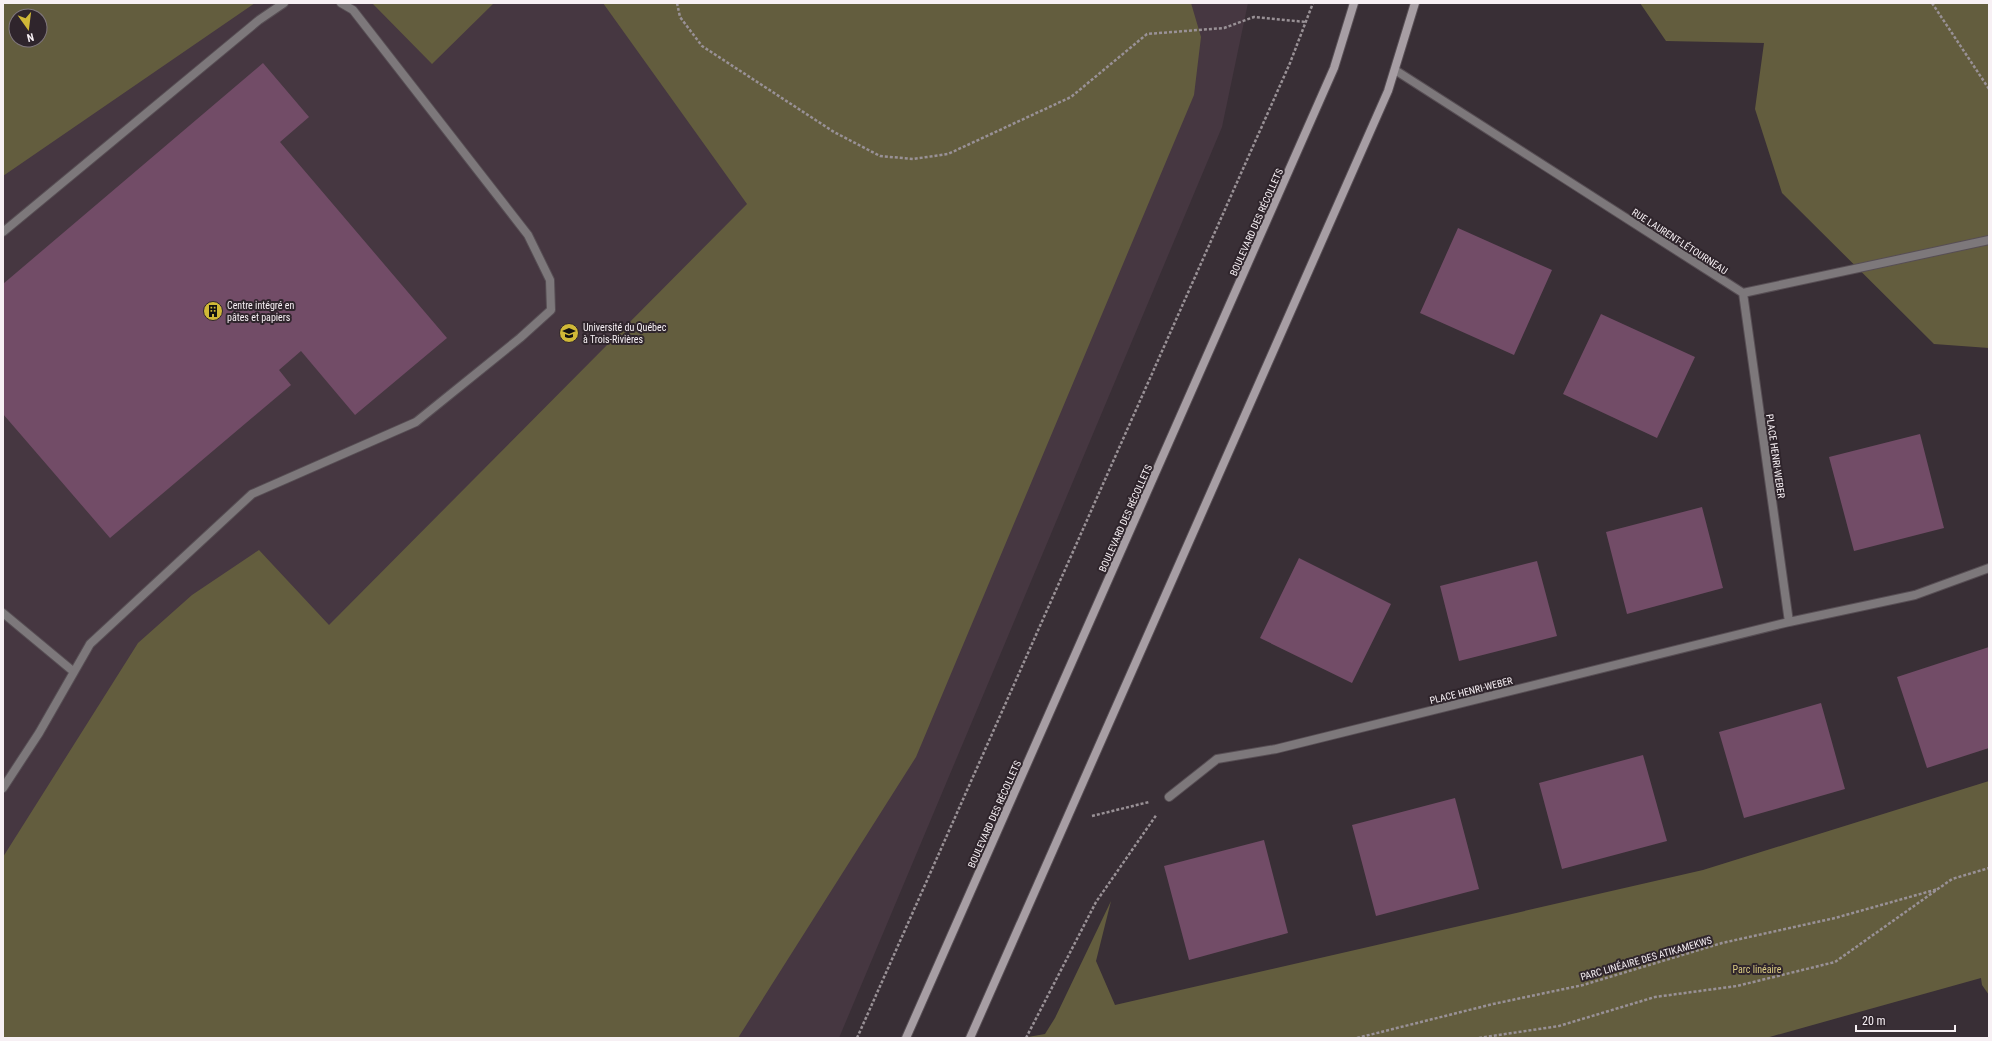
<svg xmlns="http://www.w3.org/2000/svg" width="1992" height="1041" font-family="'Roboto Condensed',sans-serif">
	<rect width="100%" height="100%" fill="#392f36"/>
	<path fill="#463741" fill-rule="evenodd" d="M 3,3 L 1248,3 L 1222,127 L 839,1038 L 3,1038 ZM 16,16 L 40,16 L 40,40 L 16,40 Z"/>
	<path fill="#635d3e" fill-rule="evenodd" d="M 3,3 L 255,3 L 3,176 ZM 16,16 L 40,16 L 40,40 L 16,40 Z
		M 372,3 L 494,3 L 432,64 Z
		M 603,3 L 1191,3 L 1201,37 L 1194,95 L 916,757 L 738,1038 L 3,1038 L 3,857 L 138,643 L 192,595 L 259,550 L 329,625 L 747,204 Z
		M 1640,3 L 1989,3 L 1989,348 L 1934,344 L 1782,193 L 1755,109 L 1764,43 L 1666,41 Z
		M 1989,781 L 1989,995 L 1982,985 L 1981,978 L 1766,1038 L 1022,1038 L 1045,1034 L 1055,1018 L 1111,901 L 1096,961 L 1115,1005 L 1703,870 Z"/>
	<path fill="#724c67" d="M 263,63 L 309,117 L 280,142 L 447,338 L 355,415 L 301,351 L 279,370 L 291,385 L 110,538 L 3,414 L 3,284 Z
		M 1458,228 L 1552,270 L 1514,355 L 1420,313 Z
		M 1601,314 L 1695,357 L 1657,438 L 1563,394 Z
		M 1920,434 L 1944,528 L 1854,551 L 1829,457 Z
		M 1702,507 L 1723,588 L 1627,614 L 1606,532 Z
		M 1299,558 L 1391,604 L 1352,683 L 1260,638 Z
		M 1537,561 L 1557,636 L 1459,661 L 1440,586 Z
		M 1989,647 L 1989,748 L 1927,768 L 1897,677 Z
		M 1821,703 L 1845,789 L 1744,818 L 1719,732 Z
		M 1643,755 L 1667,841 L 1562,869 L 1539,783 Z
		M 1455,798 L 1479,889 L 1376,916 L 1352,825 Z
		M 1264,840 L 1288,933 L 1189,960 L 1164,866 Z"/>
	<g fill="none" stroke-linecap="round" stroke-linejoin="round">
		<g stroke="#574e54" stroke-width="10">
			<path id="lane" d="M 3,232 L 259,20 L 284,3
				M 3,613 L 74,672
				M 3,788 L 39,733 L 90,644 L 252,494 L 416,422 L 520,338 L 551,310 L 550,280 L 528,235 L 353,10 L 341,3"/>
		</g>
		<g stroke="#574e54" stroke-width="10">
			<path id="street" d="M 1395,70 L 1743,293 L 1989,240
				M 1743,293 L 1789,622
				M 1169,797 L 1217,759 L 1276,749 L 1789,622 L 1915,595 L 1989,568"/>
		</g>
		<g stroke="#574e54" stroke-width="10">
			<path id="secondary" d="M 906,1038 L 1334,68 L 1354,3
				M 970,1038 L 1388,91 L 1415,3"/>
		</g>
		<path stroke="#999196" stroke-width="2.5" stroke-dasharray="3 2" stroke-linecap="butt" d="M 677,3 L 680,17 L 702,46 L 834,132 L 880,156 L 913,159 L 948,154 L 1071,97 L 1147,34 L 1224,28 L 1254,17 L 1306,22
			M 1932,3 L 1989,89
			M 1092,816 L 1149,802
			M 857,1038 L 1290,63 L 1313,3
			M 1026,1038 L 1096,902 L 1157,814
			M 1357,1038 L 1493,1004 L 1583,985 L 1722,943 L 1835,918 L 1938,889
			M 1479,1038 L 1559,1026 L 1655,997 L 1737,986 L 1835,962 L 1952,879 L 1989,868"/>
		<use href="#lane" stroke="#7d787b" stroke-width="8"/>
		<use href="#street" stroke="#7d787b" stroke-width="8"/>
		<use href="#secondary" stroke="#a79ea4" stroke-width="8"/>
	</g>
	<defs>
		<g id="building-disc" transform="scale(1)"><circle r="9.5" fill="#d0b837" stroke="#2f252c"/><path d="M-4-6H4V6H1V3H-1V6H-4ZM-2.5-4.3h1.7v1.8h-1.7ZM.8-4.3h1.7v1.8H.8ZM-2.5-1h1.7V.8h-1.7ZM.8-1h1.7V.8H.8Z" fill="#111"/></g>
		<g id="university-disc" transform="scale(1)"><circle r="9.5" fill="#d0b837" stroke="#2f252c"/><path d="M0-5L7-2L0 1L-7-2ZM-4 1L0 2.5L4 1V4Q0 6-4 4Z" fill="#111"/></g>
	</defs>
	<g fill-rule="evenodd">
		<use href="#building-disc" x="213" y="311"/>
		<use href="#university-disc" x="569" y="333"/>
	</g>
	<g text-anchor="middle" stroke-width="4" stroke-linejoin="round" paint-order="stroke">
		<g font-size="10" fill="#f7f0f4" stroke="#2f252c">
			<text transform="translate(1256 222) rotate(-66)" y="4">BOULEVARD DES RÉCOLLETS</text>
			<text transform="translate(1680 241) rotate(33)" y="4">RUE LAURENT-LÉTOURNEAU</text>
			<text transform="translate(1776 456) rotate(82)" y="4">PLACE HENRI-WEBER</text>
			<text transform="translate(1125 518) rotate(-66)" y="4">BOULEVARD DES RÉCOLLETS</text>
			<text transform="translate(1471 690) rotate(-14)" y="4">PLACE HENRI-WEBER</text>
			<text transform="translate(994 814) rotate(-66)" y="4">BOULEVARD DES RÉCOLLETS</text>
			<text transform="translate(1646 958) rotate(-16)" y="4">PARC LINÉAIRE DES ATIKAMEKWS</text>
		</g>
		<g font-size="10" fill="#f7f0f4" stroke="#2f252c" text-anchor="start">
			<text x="227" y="309">Centre intégré en<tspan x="227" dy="12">pâtes et papiers</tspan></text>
			<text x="583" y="331">Université du Québec<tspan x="583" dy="12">à Trois-Rivières</tspan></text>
		</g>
		<g font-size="10" fill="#dacb82" stroke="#2f252c">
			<text x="1757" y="973">Parc linéaire</text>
		</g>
	</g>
	<rect width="1992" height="1041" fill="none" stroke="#f7f0f4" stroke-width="8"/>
	<g transform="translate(28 28) rotate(166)"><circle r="19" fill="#2f252c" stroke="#7f767c"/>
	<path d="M0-3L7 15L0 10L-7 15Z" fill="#d0b837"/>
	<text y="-6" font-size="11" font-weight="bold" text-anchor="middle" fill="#f7f0f4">N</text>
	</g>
	<path d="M1856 1025v6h99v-6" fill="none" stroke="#f7f0f4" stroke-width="2"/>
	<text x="1862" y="1025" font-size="12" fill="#f7f0f4" stroke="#2f252c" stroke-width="3" paint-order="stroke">20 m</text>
</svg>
